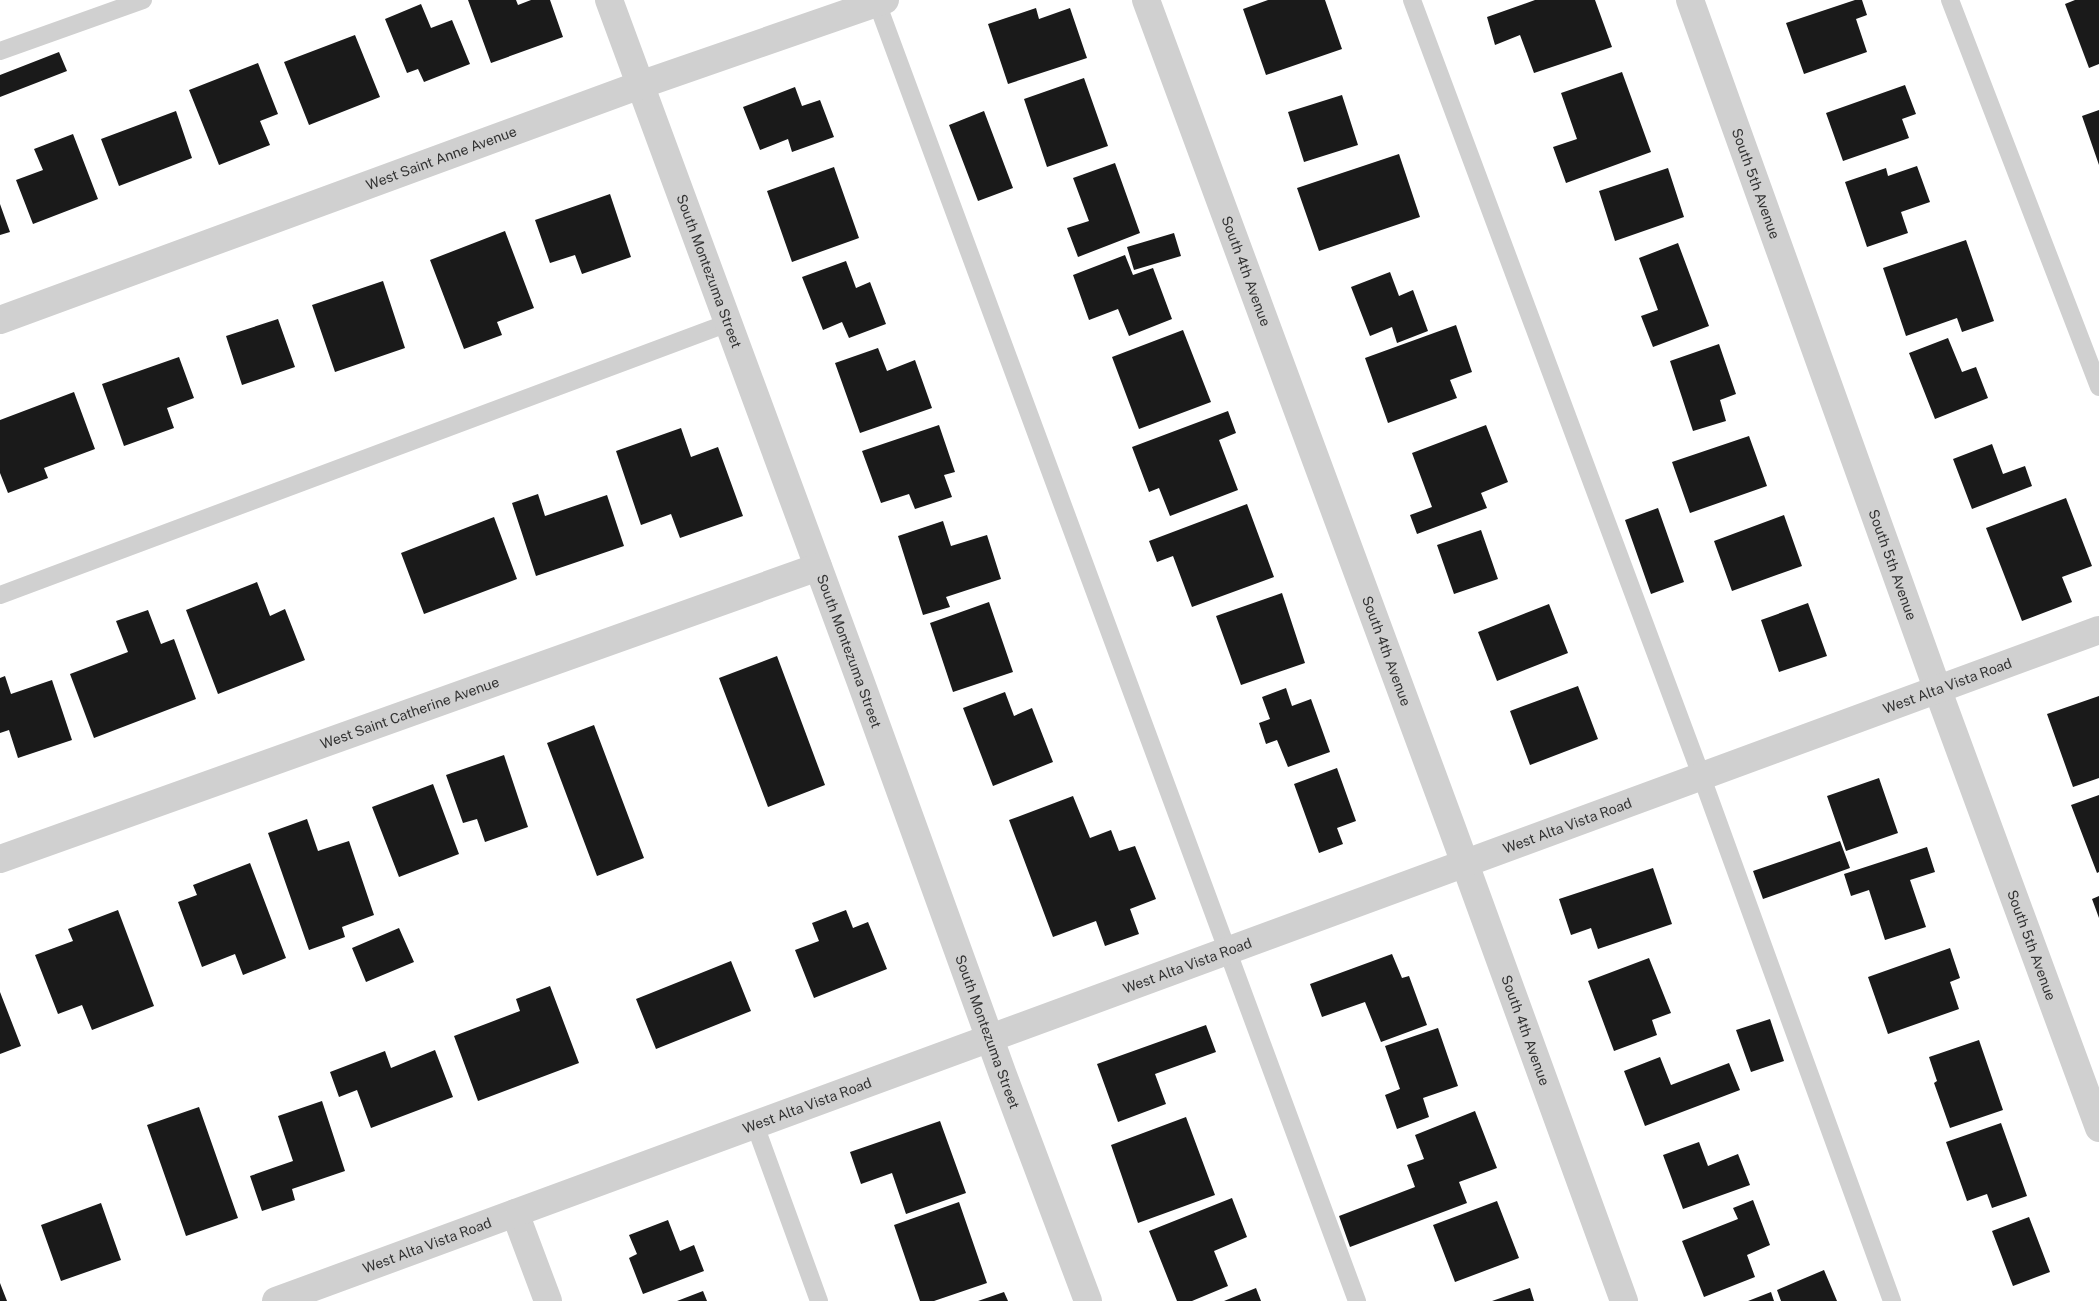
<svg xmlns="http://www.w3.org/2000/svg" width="2099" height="1301" font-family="'Public Sans',sans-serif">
	<rect width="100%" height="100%" fill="#fff"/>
	<path fill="#1a1a1a" d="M 468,0 L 516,0 L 518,5 L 531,0 L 550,0 L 563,37 L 491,63 Z
		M 1268,0 L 1325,0 L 1342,49 L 1266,75 L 1243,9 Z
		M 1535,0 L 1595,0 L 1612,47 L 1534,73 L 1520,35 L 1495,45 L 1487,17 Z
		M 1855,0 L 1862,0 L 1867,15 L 1856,19 L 1867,52 L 1804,74 L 1786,23 Z
		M 2075,0 L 2099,0 L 2099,64 L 2089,68 L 2065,4 Z
		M 421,4 L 431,28 L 452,20 L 470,64 L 424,82 L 418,69 L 407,73 L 385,19 Z
		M 1036,8 L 1039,19 L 1070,8 L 1087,58 L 1008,84 L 988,24 Z
		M 355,35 L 380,97 L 309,125 L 284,62 Z
		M 59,52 L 67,71 L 0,97 L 0,75 Z
		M 258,63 L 278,114 L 260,121 L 270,145 L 219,165 L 189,90 Z
		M 1622,72 L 1651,152 L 1566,183 L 1553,147 L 1577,139 L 1561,93 Z
		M 1084,78 L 1108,146 L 1047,167 L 1024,99 Z
		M 1905,85 L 1916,114 L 1902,119 L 1909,138 L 1843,161 L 1826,113 Z
		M 795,87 L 802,106 L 820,100 L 834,137 L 792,152 L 788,139 L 760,150 L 743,107 Z
		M 1342,95 L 1358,145 L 1304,162 L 1288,112 Z
		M 2099,110 L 2099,165 L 2082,116 Z
		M 176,111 L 192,158 L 119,186 L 101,139 Z
		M 984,111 L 1013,188 L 978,201 L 949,125 Z
		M 73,134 L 98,199 L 33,224 L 16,180 L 43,170 L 34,149 Z
		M 1399,154 L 1420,217 L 1319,251 L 1297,188 Z
		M 1115,163 L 1140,233 L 1078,257 L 1067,228 L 1089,221 L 1073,178 Z
		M 1917,166 L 1930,202 L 1901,212 L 1908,233 L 1867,247 L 1845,182 L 1886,168 L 1888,176 Z
		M 834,167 L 859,238 L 792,262 L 767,191 Z
		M 1668,168 L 1684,217 L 1615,241 L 1599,191 Z
		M 610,194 L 631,257 L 582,274 L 575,255 L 550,263 L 535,220 Z
		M 0,204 L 10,232 L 0,235 Z
		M 505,231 L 534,308 L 497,322 L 502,335 L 464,349 L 430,260 Z
		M 1174,233 L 1181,256 L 1134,270 L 1127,247 Z
		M 1966,240 L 1994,321 L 1962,332 L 1957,318 L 1906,336 L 1883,268 Z
		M 1678,243 L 1709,326 L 1653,347 L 1641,316 L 1658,310 L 1639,258 Z
		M 1125,255 L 1133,275 L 1153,268 L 1172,319 L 1129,336 L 1118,309 L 1089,320 L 1073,275 Z
		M 846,261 L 856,288 L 870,282 L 886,324 L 849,338 L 842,322 L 823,330 L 802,277 Z
		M 1390,272 L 1399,296 L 1413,290 L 1428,331 L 1397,343 L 1392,327 L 1370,336 L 1351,287 Z
		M 383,281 L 405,348 L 335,372 L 312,305 Z
		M 278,319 L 295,367 L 242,385 L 226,336 Z
		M 1456,325 L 1472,372 L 1450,380 L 1457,398 L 1388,423 L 1365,358 Z
		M 1183,330 L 1211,402 L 1139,429 L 1112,357 Z
		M 1948,338 L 1962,372 L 1976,367 L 1988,398 L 1935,419 L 1909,353 Z
		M 1719,344 L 1736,394 L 1720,400 L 1726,421 L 1693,431 L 1670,361 Z
		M 878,348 L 887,371 L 915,360 L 932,408 L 860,433 L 835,363 Z
		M 179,357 L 194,398 L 167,408 L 174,428 L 124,446 L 102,384 Z
		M 74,392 L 95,449 L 44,468 L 48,478 L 8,493 L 0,473 L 0,420 Z
		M 1228,411 L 1236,433 L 1219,440 L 1238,490 L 1170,516 L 1159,488 L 1149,492 L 1132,447 Z
		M 939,425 L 955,472 L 944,475 L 952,497 L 915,509 L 909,494 L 881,503 L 862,451 Z
		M 1486,425 L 1508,482 L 1481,493 L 1487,508 L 1417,534 L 1410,515 L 1432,507 L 1412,453 Z
		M 681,428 L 691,457 L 718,447 L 743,516 L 680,538 L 671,514 L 641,525 L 616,451 Z
		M 1749,436 L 1767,486 L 1690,513 L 1672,462 Z
		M 1992,444 L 2003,474 L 2025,466 L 2032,486 L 1972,509 L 1953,459 Z
		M 538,494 L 545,516 L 607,495 L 624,546 L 536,576 L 512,503 Z
		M 2066,498 L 2092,566 L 2062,577 L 2072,602 L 2022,621 L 1986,528 Z
		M 1247,504 L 1274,577 L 1192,607 L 1173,556 L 1157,562 L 1149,541 Z
		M 1658,508 L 1684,582 L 1651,594 L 1625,520 Z
		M 1784,515 L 1802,566 L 1732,591 L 1714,541 Z
		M 494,517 L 517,579 L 424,614 L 401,553 Z
		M 943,521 L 951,546 L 987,535 L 1001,579 L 946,597 L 950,607 L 923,615 L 898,536 Z
		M 1481,530 L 1498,579 L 1454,594 L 1437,545 Z
		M 257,582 L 270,616 L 285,609 L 305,660 L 218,694 L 186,610 Z
		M 1282,593 L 1305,663 L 1241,685 L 1216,616 Z
		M 989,602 L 1013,672 L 953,692 L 930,623 Z
		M 1808,603 L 1827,656 L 1779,672 L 1761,620 Z
		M 1549,604 L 1568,653 L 1497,681 L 1478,632 Z
		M 148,610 L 161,644 L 174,639 L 196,699 L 94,738 L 70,674 L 128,652 L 116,621 Z
		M 777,656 L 825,785 L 768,807 L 719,678 Z
		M 5,676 L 11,694 L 52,680 L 72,740 L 18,758 L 9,730 L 0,733 L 0,678 Z
		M 1578,686 L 1598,739 L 1530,765 L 1510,711 Z
		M 1286,688 L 1292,706 L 1311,699 L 1330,752 L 1288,767 L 1277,740 L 1266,744 L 1259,723 L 1270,719 L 1262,697 Z
		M 1005,692 L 1014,716 L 1032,708 L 1053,762 L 993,786 L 963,708 Z
		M 2099,696 L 2099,778 L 2073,787 L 2047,714 Z
		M 594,725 L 644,858 L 597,876 L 547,743 Z
		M 504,755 L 528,827 L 485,842 L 477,819 L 463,823 L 446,775 Z
		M 1337,768 L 1356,821 L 1337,828 L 1343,844 L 1319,853 L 1294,784 Z
		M 1879,778 L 1898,833 L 1846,851 L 1827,796 Z
		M 433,784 L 459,854 L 399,877 L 372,807 Z
		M 2099,795 L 2099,872 L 2097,873 L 2071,805 Z
		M 1073,796 L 1090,838 L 1111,830 L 1119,851 L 1135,846 L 1156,899 L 1130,909 L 1139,934 L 1105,946 L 1096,921 L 1053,937 L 1009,820 Z
		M 307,819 L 318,851 L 349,841 L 374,915 L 342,927 L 345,937 L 309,950 L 268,833 Z
		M 1840,841 L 1850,868 L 1763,899 L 1753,871 Z
		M 1927,847 L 1935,872 L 1910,880 L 1926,927 L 1885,940 L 1869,890 L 1851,896 L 1844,874 Z
		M 250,863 L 286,958 L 243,975 L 235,954 L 202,967 L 178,902 L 197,895 L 193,885 Z
		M 1653,868 L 1672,924 L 1598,949 L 1591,928 L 1571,935 L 1559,899 Z
		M 2099,896 L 2099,918 L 2092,899 Z
		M 118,910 L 154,1006 L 92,1030 L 82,1005 L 58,1014 L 35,955 L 73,941 L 68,929 Z
		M 846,910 L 853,928 L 868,922 L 887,969 L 814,998 L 795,950 L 819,941 L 812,923 Z
		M 399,928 L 414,962 L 366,982 L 352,948 Z
		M 1950,948 L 1960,978 L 1950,982 L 1959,1009 L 1888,1034 L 1868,977 Z
		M 1392,954 L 1402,978 L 1409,976 L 1427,1025 L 1381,1042 L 1365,1002 L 1322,1017 L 1310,984 Z
		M 1649,958 L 1671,1013 L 1652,1020 L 1657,1035 L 1614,1051 L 1588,981 Z
		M 731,961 L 751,1011 L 656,1049 L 636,999 Z
		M 550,986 L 579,1063 L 478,1101 L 454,1036 L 520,1011 L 516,999 Z
		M 0,992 L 21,1046 L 0,1054 Z
		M 1770,1019 L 1784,1061 L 1751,1072 L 1736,1030 Z
		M 1206,1025 L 1216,1052 L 1155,1074 L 1166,1104 L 1118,1122 L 1097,1064 Z
		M 1438,1028 L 1458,1086 L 1423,1098 L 1429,1117 L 1397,1129 L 1385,1095 L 1400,1089 L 1385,1046 Z
		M 1979,1040 L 2003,1110 L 1950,1128 L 1934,1083 L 1937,1081 L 1929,1057 Z
		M 435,1050 L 453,1097 L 371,1128 L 357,1090 L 339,1097 L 330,1072 L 385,1051 L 391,1068 Z
		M 1660,1057 L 1671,1085 L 1729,1063 L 1740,1090 L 1645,1126 L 1624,1071 Z
		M 322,1101 L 345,1171 L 292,1189 L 295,1200 L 262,1211 L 250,1176 L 293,1161 L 278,1116 Z
		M 199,1107 L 238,1218 L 186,1236 L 147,1125 Z
		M 1475,1111 L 1497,1168 L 1459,1182 L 1467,1203 L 1350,1247 L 1339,1216 L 1415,1187 L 1407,1165 L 1424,1159 L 1415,1135 Z
		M 1186,1117 L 1215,1195 L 1138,1223 L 1111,1145 Z
		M 940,1121 L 966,1193 L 906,1214 L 892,1173 L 861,1184 L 850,1152 Z
		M 2001,1123 L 2027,1196 L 1992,1208 L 1987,1194 L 1967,1201 L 1946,1142 Z
		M 1699,1142 L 1708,1166 L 1738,1154 L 1750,1185 L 1683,1209 L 1663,1155 Z
		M 1232,1198 L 1247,1237 L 1214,1251 L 1228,1286 L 1192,1301 L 1177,1301 L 1149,1231 Z
		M 1753,1200 L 1770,1245 L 1747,1255 L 1755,1277 L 1704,1297 L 1682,1241 L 1738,1219 L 1733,1208 Z
		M 1497,1201 L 1519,1258 L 1455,1282 L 1433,1225 Z
		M 959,1202 L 987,1283 L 934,1301 L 920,1301 L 894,1225 Z
		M 101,1203 L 121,1260 L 61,1281 L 41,1225 Z
		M 2029,1217 L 2050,1272 L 2013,1286 L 1992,1231 Z
		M 668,1220 L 680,1251 L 694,1245 L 704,1271 L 643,1294 L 629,1258 L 637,1254 L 629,1235 Z
		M 1824,1270 L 1837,1301 L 1781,1301 L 1777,1290 Z
		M 0,1283 L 7,1301 L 0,1301 Z
		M 1256,1288 L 1261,1301 L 1224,1301 Z
		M 1530,1288 L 1534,1301 L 1492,1301 Z
		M 703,1291 L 707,1301 L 677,1301 Z
		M 1004,1292 L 1008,1301 L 978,1301 Z
		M 1771,1292 L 1774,1301 L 1748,1301 Z"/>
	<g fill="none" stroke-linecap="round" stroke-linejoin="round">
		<path stroke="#d0d0d0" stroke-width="18" d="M 876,0 L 1357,1301
			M 1412,0 L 1701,775 L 1892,1301
			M 1950,0 L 2099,387
			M 0,51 L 143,0
			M 0,595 L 728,323
			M 755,1125 L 819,1301"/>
		<g stroke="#d0d0d0" stroke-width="28">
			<path id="s1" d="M 609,0 L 860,680 L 1003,1075 L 1088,1301"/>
			<path id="s2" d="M 1146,0 L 1452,828 L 1624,1301"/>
			<path id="s3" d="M 1690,0 L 1937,688 L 2099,1128"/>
			<path id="s4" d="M 0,320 L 640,85 L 885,0"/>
			<path id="s5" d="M 0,859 L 818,567"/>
			<path d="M 515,1213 L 548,1301"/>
			<path id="s6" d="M 276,1301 L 2099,630"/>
		</g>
	</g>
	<g text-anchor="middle" stroke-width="5" stroke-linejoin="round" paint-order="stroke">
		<g font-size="14" fill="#333" stroke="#fff">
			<text dy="5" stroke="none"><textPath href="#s4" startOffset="470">West Saint Anne Avenue</textPath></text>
			<text dy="5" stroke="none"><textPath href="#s3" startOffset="195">South 5th Avenue</textPath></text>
			<text dy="5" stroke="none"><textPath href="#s2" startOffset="289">South 4th Avenue</textPath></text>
			<text dy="5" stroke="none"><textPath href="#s1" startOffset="289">South Montezuma Street</textPath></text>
			<text dy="5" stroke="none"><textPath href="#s3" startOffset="600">South 5th Avenue</textPath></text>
			<text dy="5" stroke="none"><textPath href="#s1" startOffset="694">South Montezuma Street</textPath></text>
			<text dy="5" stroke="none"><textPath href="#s2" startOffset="694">South 4th Avenue</textPath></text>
			<text dy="5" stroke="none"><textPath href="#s6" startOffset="1781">West Alta Vista Road</textPath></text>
			<text dy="5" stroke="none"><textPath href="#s5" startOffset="435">West Saint Catherine Avenue</textPath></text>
			<text dy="5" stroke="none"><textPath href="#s6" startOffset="1376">West Alta Vista Road</textPath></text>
			<text dy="5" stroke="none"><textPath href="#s3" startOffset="1005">South 5th Avenue</textPath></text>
			<text dy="5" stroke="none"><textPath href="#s6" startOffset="971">West Alta Vista Road</textPath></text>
			<text dy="5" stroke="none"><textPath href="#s2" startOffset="1098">South 4th Avenue</textPath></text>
			<text dy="5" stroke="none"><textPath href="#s1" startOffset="1099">South Montezuma Street</textPath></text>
			<text dy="5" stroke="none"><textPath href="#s6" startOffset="566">West Alta Vista Road</textPath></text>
			<text dy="5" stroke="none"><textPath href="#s6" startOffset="161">West Alta Vista Road</textPath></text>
		</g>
	</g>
</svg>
